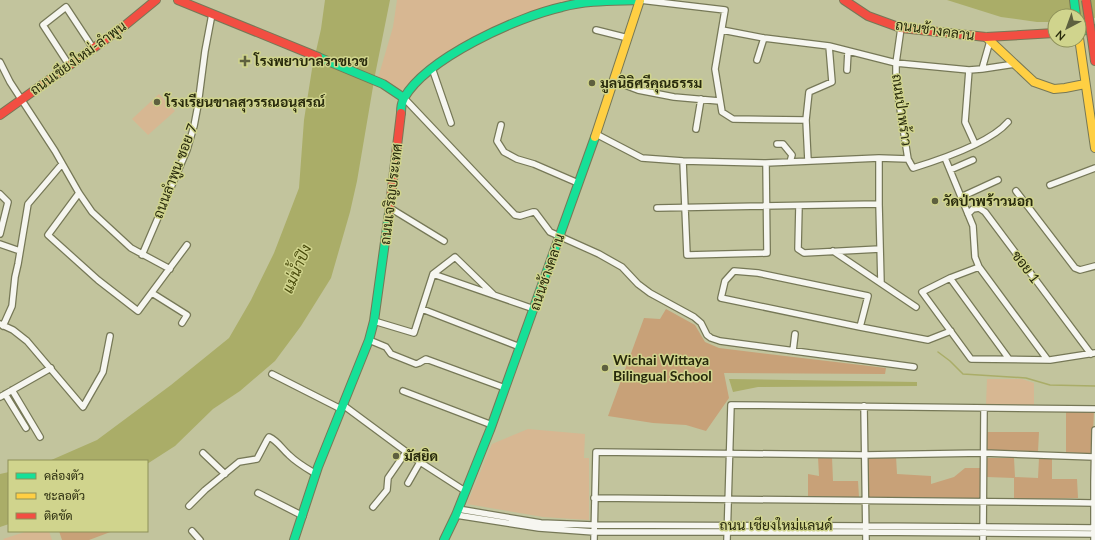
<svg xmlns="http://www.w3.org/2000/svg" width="1095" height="540" font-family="Lato,Sarabun,sans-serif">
	<rect width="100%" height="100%" fill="#c2c49d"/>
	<path fill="#d7b792" d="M 397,0 L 570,0 L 533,12 L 447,51 L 424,67 L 402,90 L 378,78 L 393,27 Z
		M 159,94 L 175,111 L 148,135 L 132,119 Z
		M 987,379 L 1022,379 L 1034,383 L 1034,405 L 986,405 Z
		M 528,429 L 585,434 L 584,458 L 589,458 L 589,520 L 543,517 L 467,504 L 492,444 Z
		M 28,531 L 49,531 L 52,540 L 4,540 L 3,539 Z"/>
	<path fill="#c8a178" d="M 666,309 L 695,325 L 705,342 L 719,348 L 886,368 L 885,374 L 724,373 L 729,398 L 706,431 L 686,425 L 653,423 L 608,416 L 644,318 L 660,319 Z
		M 1094,411 L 1092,455 L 1066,452 L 1066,412 Z
		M 986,432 L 1039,432 L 1038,452 L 986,451 Z
		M 896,456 L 897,474 L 931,476 L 931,484 L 954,477 L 965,468 L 980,468 L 981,498 L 868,499 L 866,457 Z
		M 818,457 L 832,457 L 833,481 L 858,481 L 859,497 L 808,498 L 808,474 L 819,476 Z
		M 987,458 L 1014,458 L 1015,477 L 1038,478 L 1039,458 L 1052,459 L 1052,479 L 1077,479 L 1078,498 L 1014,499 L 1014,478 L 987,477 Z
		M 59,531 L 113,531 L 89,540 L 62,540 Z"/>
	<path fill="#aaad68" d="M 325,0 L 390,0 L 375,75 L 357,181 L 350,212 L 331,278 L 301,326 L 275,361 L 240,391 L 213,409 L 175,446 L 147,464 L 147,461 L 49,461 L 97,440 L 171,385 L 229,338 L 251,300 L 274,253 L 299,188 L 304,120 L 312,69 L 321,29 Z
		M 947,0 L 1095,0 L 1095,18 L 1079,21 L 1079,16 L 1055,16 L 1055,22 L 1037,22 L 1001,17 Z
		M 729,379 L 917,382 L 917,386 L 758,387 L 733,392 Z
		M 9,472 L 9,524 L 0,527 L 0,474 Z"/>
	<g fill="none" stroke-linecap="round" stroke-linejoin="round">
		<path stroke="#aaad68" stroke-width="1.5" d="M 938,352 L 950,361 L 963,374 L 1026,378 L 1050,385 L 1095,386"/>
		<g stroke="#767857" stroke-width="8">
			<path id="street" d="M 640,0 L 725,10 L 715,69 L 722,112 L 733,119 L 806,120
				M 901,28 L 896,63 L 896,83 L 908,159 L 913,168 C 939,160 990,143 1008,122
				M 596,30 L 628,38
				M 722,30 L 764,38 L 829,46 L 896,63 L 969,70 L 982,69 L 1015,64
				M 757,60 L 764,38
				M 0,62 L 10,82 L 55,151 L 79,193 L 92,212 L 131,248 L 170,269
				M 69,65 L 43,25 L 66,7 L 93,48
				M 432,68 L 451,123
				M 982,69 L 990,41
				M 847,70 L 848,51
				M 969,70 L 965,122 L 975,144
				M 614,81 L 638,90 L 674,97 L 719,101
				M 404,98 L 515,215 L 520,216 L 533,212 L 535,212 L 550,232 L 599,254 L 622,267 L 638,284 L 650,293 L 694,317 L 701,323 L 707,335 L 711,338 L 720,341 L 914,367
				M 501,125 L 497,141 L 504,152 L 517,159 L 534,164 L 578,183
				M 696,129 L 701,99
				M 596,134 L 642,158 L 683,161 L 766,163 L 879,158 L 908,159
				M 777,144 L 783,144 L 792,155 L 790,162
				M 879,158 L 879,204 L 881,283
				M 945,158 L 973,226 L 975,257 L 979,267 L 1047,359
				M 683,161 L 687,255 L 767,253 L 766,163
				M 808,161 L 806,120 L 809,92 L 832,82 L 829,46
				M 950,170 L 973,160
				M 1050,185 L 1095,168
				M 1016,191 L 1075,268 L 1080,270 L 1095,266
				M 79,193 L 48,235 L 98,280 L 138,311 L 187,245
				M 0,194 L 8,202 L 0,234
				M 961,197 L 998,180
				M 799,206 L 798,249 L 804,253 L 880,249
				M 390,208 L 444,241
				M 657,208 L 879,204
				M 968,214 L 973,209 L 979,208 L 985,212 L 1091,354
				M 0,244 L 20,251
				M 833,251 L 916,307
				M 142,255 L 187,150 L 194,126 L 198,105 L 205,51 L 212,14
				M 979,267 L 950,278 L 922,292 L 971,359 L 1050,360 L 1095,353
				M 433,274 L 534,309
				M 950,278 L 1009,359
				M 152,293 L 187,315 L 182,323
				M 422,309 L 520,347
				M 374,321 L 414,333 L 433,274 L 455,257 L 494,295
				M 0,324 L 13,330 L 27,341 L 83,407 L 103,372 L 110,336
				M 3,326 L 12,306 L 15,277 L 18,264 L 28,204 L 62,164
				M 860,327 L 868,296 L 758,273 L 734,271 L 725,281 L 721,298 L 860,327 L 928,340 L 951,331
				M 369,340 L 386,347 L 391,354 L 416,364 L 419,363 L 426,359 L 505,388
				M 793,351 L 795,334
				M 272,374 L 341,409
				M 12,390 L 40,437
				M 403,391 L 492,425
				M 5,394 L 26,428
				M 0,397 L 51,368
				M 343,405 L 420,462 L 465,491
				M 864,406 L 866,540
				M 203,453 L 225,474
				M 408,483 L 420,462
				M 258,493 L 303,516
				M 594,498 C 761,501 927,500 1093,503
				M 189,506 L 205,490 L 239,462 L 257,459 L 267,440 L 269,437 C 278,441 282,449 289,455 C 297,463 306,468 316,474
				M 373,507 L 387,490 L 388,478 L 406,452
				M 458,509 L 541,523 L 593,525 L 866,526 L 1095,528
				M 456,515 L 539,528 L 594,532 L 866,532 L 1095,534
				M 192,531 L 200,540
				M 594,540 L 596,452 L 864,455 L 984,453 L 1094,457
				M 727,540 L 731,405 L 1095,409
				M 983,540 L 984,408
				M 1094,540 L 1094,481 L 1095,430"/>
		</g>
		<g stroke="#767857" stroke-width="10">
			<path id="fast" d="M 1074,0 L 1076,16
				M 1079,31 L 1095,29
				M 318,57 L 383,84 L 404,98
				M 401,113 C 401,108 402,102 404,98 C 427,58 517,17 562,7 C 588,0 614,1 640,0
				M 294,540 L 318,467 L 369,340 L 374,321 L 389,213
				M 444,540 L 456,515 L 490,430 L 595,137"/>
		</g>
		<g stroke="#767857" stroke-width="10">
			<path id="slow" d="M 986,37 L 1034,82 L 1054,89 L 1065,88 L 1085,84
				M 1079,38 L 1095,148
				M 595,137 L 640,0"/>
		</g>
		<g stroke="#767857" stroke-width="10">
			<path id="jam" d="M 178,0 L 318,57
				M 844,0 L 868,16 L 901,28 L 986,37 L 1055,33
				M 1092,39 L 1095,61
				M 0,115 L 123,27 L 156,0
				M 389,213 L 401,113"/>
		</g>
		<use href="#street" stroke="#f6f6f0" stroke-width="5.5"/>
		<use href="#fast" stroke="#16e098" stroke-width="8"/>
		<use href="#slow" stroke="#ffcf43" stroke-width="8"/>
		<use href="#jam" stroke="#f24e42" stroke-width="8"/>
		<g stroke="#767857" stroke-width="10" stroke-linecap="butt">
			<path id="jam-bridge" d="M 1086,0 L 1092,39"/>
		</g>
		<use href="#jam-bridge" stroke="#f24e42" stroke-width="8"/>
	</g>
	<g fill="#5e603f" stroke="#d0d48d" stroke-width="1.5">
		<path d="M243 55h4v4h4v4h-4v4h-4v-4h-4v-4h4z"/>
		<circle cx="592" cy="83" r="4"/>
		<circle cx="157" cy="102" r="4"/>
		<circle cx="935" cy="201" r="4"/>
		<circle cx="605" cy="368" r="4"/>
		<circle cx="396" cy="456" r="4"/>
	</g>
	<g text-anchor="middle" stroke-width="3" stroke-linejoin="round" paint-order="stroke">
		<g font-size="14" fill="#282a0c" stroke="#d0d48d">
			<text transform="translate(935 30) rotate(8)" y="5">ถนนช้างคลาน</text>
			<text transform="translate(78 58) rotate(-36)" y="5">ถนนเชียงใหม่-ลำพูน</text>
			<text transform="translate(902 110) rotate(82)" y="5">ถนนป่าพร้าว</text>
			<text transform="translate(175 171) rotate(-69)" y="5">ถนนลำพูน ซอย 7</text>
			<text transform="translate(391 194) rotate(-83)" y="5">ถนนเจริญประเทศ</text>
			<text transform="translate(1026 267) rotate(53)" y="5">ซอย 1</text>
			<text transform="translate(547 272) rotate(-71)" y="5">ถนนช้างคลาน</text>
			<text x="776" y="530">ถนน เชียงใหม่แลนด์</text>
		</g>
		<g font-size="14" font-weight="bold" fill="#282a0c" stroke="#d0d48d" text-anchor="start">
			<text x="254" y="66">โรงพยาบาลราชเวช</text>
			<text x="600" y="88">มูลนิธิศรีคุณธรรม</text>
			<text x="165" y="107">โรงเรียนขาลสุวรรณอนุสรณ์</text>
			<text x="943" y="206">วัดป่าพร้าวนอก</text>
			<text x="613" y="365">Wichai Wittaya<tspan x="613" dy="16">Bilingual School</tspan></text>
			<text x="404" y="461">มัสยิด</text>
		</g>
		<g font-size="15" font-style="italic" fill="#494b0b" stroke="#d0d48d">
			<text transform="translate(297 269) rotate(-67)" y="5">แม่น้ำปิง</text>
		</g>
	</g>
	<rect x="8" y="460" width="140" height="72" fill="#d0d48d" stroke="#8d9059"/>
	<rect x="16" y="473" width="20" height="6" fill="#16e098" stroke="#8d9059"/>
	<text x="44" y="480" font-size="12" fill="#282a0c">คล่องตัว</text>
	<rect x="16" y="493" width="20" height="6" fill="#ffcf43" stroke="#8d9059"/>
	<text x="44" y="500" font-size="12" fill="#282a0c">ชะลอตัว</text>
	<rect x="16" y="513" width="20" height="6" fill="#f24e42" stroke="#8d9059"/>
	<text x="44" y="520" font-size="12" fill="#282a0c">ติดขัด</text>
	<g transform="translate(1067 28) rotate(221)"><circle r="19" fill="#d0d48d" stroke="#8d9059"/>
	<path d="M0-3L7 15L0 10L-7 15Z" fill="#5e603f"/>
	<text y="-6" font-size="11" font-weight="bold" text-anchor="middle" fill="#282a0c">N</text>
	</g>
</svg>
